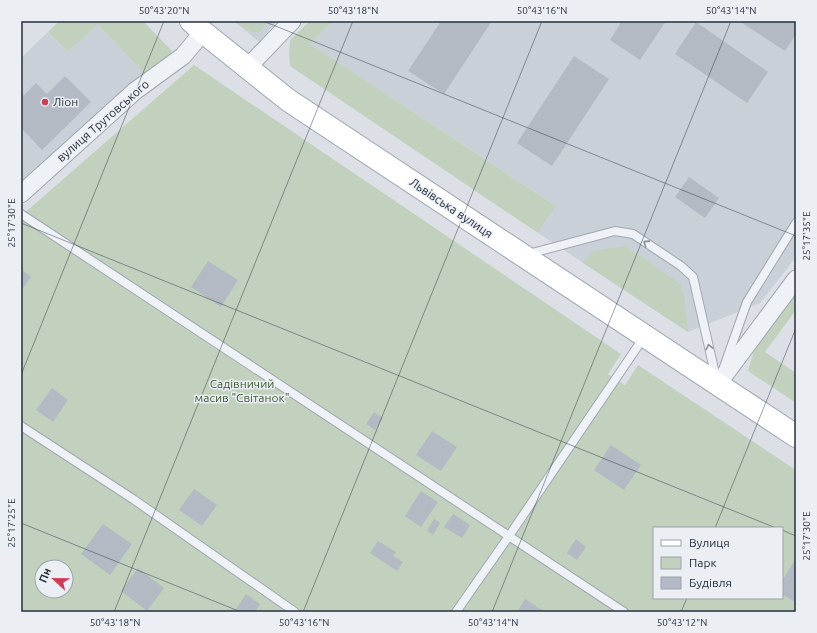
<svg xmlns="http://www.w3.org/2000/svg" width="817" height="633" font-family="Ubuntu,sans-serif">
	<rect width="100%" height="100%" fill="#dce0e6"/>
	<path fill="#cad0d8" d="M 234,21 L 277,21 L 259,42 Z
		M 333,21 L 796,21 L 796,257 L 760,303 L 688,332 L 538,233 L 556,206 L 310,44 Z
		M 98,23 L 144,73 L 21,182 L 21,58 L 48,32 L 68,52 Z"/>
	<path fill="#c2d1bd" fill-rule="evenodd" d="M 59,21 L 143,21 L 172,51 L 170,55 L 144,73 L 98,24 L 68,52 L 48,32 Z
		M 234,21 L 267,21 C 260,41 245,30 234,21 Z
		M 310,21 L 333,21 L 310,44 L 556,206 L 538,233 L 290,66 L 289,55 L 290,40 Z
		M 194,65 L 621,354 L 608,374 L 625,385 L 638,365 L 796,470 L 796,612 L 21,612 L 21,216 ZM 654,528 L 782,528 L 782,598 L 654,598 ZM 42,567 L 66,567 L 66,591 L 42,591 Z
		M 626,246 L 680,284 L 684,294 L 688,332 L 583,263 L 592,251 Z
		M 796,292 L 796,310 L 765,352 L 796,373 L 796,403 L 748,371 L 755,347 Z"/>
	<path fill="#b3bac3" d="M 441,21 L 492,21 L 444,94 L 408,71 Z
		M 622,21 L 666,21 L 640,60 L 610,40 Z
		M 739,21 L 796,21 L 796,34 L 785,51 Z
		M 696,22 L 768,72 L 747,103 L 675,54 Z
		M 574,56 L 609,79 L 552,166 L 517,143 Z
		M 65,76 L 91,102 L 42,150 L 21,128 L 21,98 L 36,83 L 47,94 Z
		M 689,177 L 719,198 L 705,218 L 675,197 Z
		M 208,261 L 238,280 L 221,307 L 191,287 Z
		M 21,269 L 31,277 L 21,291 Z
		M 52,388 L 68,400 L 53,422 L 36,410 Z
		M 374,412 L 383,418 L 375,430 L 366,424 Z
		M 432,431 L 457,447 L 441,471 L 416,455 Z
		M 611,445 L 641,465 L 624,490 L 594,470 Z
		M 194,489 L 217,505 L 202,526 L 179,510 Z
		M 421,491 L 438,502 L 421,527 L 405,516 Z
		M 453,514 L 470,525 L 462,538 L 444,527 Z
		M 434,519 L 440,523 L 433,535 L 427,531 Z
		M 103,524 L 132,544 L 110,575 L 81,554 Z
		M 576,539 L 586,547 L 577,560 L 567,553 Z
		M 378,541 L 396,552 L 393,556 L 403,562 L 397,571 L 370,553 Z
		M 795,560 L 796,561 L 796,603 L 782,594 L 782,581 Z
		M 138,568 L 164,588 L 147,611 L 121,591 Z
		M 246,594 L 260,604 L 255,612 L 234,612 Z
		M 525,599 L 545,612 L 517,612 Z"/>
	<g fill="none" stroke-linecap="round" stroke-linejoin="round">
		<g stroke="#a1a7b0" stroke-width="10">
			<path id="lane" d="M 21,214 L 624,612
				M 528,254 L 615,231 L 633,234 L 681,266 L 693,277 L 716,378
				M 724,367 L 747,302 L 796,223
				M 21,426 L 133,499 L 295,612
				M 456,612 L 509,536 L 644,337"/>
		</g>
		<g stroke="#a1a7b0" stroke-width="19">
			<path id="street" d="M 247,68 L 292,21
				M 21,194 L 135,91 L 183,56 L 203,32
				M 717,385 L 796,279"/>
		</g>
		<g stroke="#9ba5b2" stroke-width="24">
			<path id="primary" d="M 191,21 L 203,32 L 288,100 L 796,436"/>
		</g>
		<use href="#lane" stroke="#eef1f5" stroke-width="8"/>
		<use href="#street" stroke="#eef1f5" stroke-width="17"/>
		<use href="#primary" stroke="#fff" stroke-width="22"/>
	</g>
	<defs><path id="oneway-chevron" d="M-2-3.5L2.5 0L-2 3.5" fill="none" stroke-width="1.6" stroke-linecap="round" stroke-linejoin="round"/></defs>
	<g stroke="#8a9099">
		<use href="#oneway-chevron" transform="translate(646 243) rotate(-147)"/>
		<use href="#oneway-chevron" transform="translate(709 347) rotate(-103)"/>
	</g>
	<path fill="none" stroke="#252f3d" stroke-width="1" stroke-opacity="0.45" d="M 263,21 L 796,236M 21,223 L 776,528M 21,375 L 164,21M 21,523 L 241,612M 715,528 L 796,328M 782,530 L 796,536M 114,612 L 353,21M 303,612 L 542,21M 492,612 L 731,21M 681,612 L 687,598"/>
	<circle fill="#d03c58" stroke="#ebeff4" stroke-width="1.5" cx="45" cy="102" r="4"/>
	<g text-anchor="middle" stroke-width="3" stroke-linejoin="round" paint-order="stroke">
		<g font-size="12" fill="#252f3d" stroke="#ebeff4" text-anchor="start">
			<text x="53" y="106">Ліон</text>
		</g>
		<g font-size="12" fill="#252f3d" stroke="#ebeff4">
			<text transform="translate(103 121) rotate(-41)" y="4">вулиця Трутовського</text>
			<text transform="translate(451 208) rotate(34)" y="4">Львівська вулиця</text>
		</g>
		<g font-size="12" fill="#3b5932" stroke="#ebeff4">
			<text x="242" y="388">Садівничий<tspan x="242" dy="14">масив "Світанок"</tspan></text>
		</g>
	</g>
	<rect width="817" height="633" fill="none" stroke="#ebeff4" stroke-width="44"/>
	<rect x="653" y="527" width="130" height="72" fill="#ebeff4" stroke="#9ca2ab"/>
	<rect x="661" y="540" width="20" height="6" fill="#ffffff" stroke="#9ca2ab"/>
	<text x="689" y="547" font-size="12" fill="#252f3d">Вулиця</text>
	<rect x="661" y="557" width="20" height="12" fill="#c2d1bd" stroke="#9ca2ab"/>
	<text x="689" y="567" font-size="12" fill="#252f3d">Парк</text>
	<rect x="661" y="577" width="20" height="12" fill="#b3bac3" stroke="#9ca2ab"/>
	<text x="689" y="587" font-size="12" fill="#252f3d">Будівля</text>
	<g transform="translate(54 579) rotate(292)"><circle r="19" fill="#ebeff4" stroke="#9ca2ab"/>
	<path d="M0-3L7 15L0 10L-7 15Z" fill="#d03c58"/>
	<text y="-6" font-size="11" font-weight="bold" text-anchor="middle" fill="#252f3d">Пн</text>
	</g>
	<rect x="22" y="22" width="773" height="589" fill="none" stroke="#252f3d" stroke-width="1.5"/>
	<g font-size="10" text-anchor="middle" fill="#252f3d">
		<text x="164" y="14">50°43'20"N</text>
		<text x="353" y="14">50°43'18"N</text>
		<text x="542" y="14">50°43'16"N</text>
		<text x="731" y="14">50°43'14"N</text>
		<text transform="translate(11 223) rotate(-90)" y="4">25°17'30"E</text>
		<text transform="translate(806 236) rotate(-90)" y="4">25°17'35"E</text>
		<text transform="translate(11 523) rotate(-90)" y="4">25°17'25"E</text>
		<text transform="translate(806 536) rotate(-90)" y="4">25°17'30"E</text>
		<text x="115" y="626">50°43'18"N</text>
		<text x="304" y="626">50°43'16"N</text>
		<text x="493" y="626">50°43'14"N</text>
		<text x="682" y="626">50°43'12"N</text>
	</g>
</svg>
